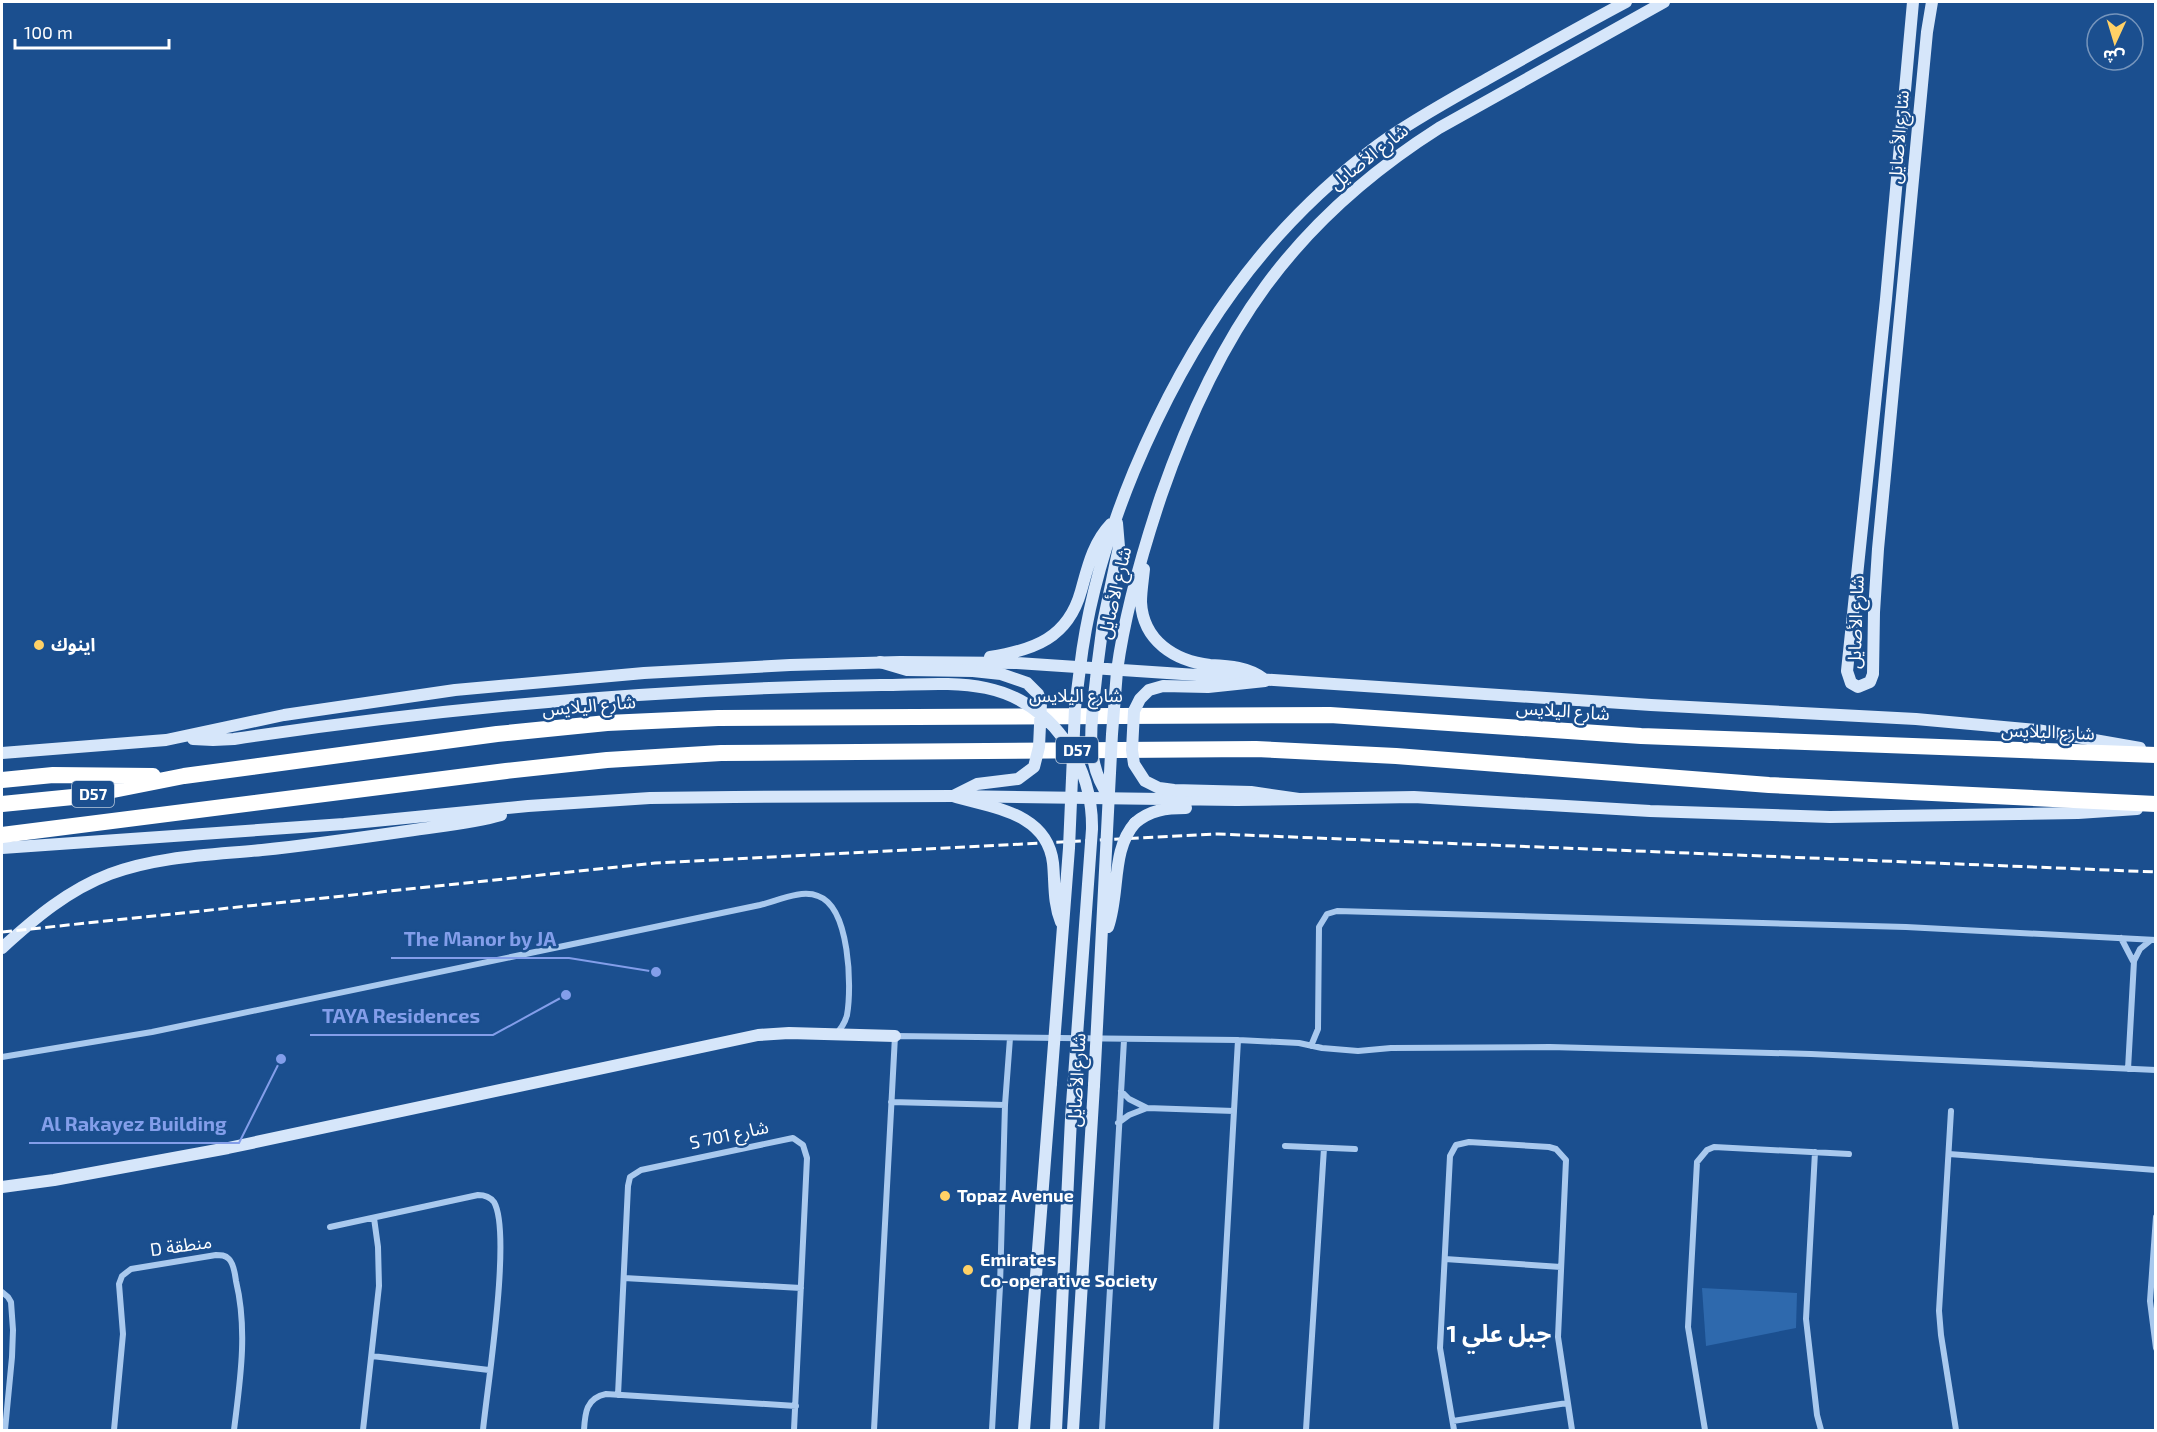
<svg xmlns="http://www.w3.org/2000/svg" width="2157" height="1432" font-family="'Exo 2','Noto Sans Arabic',sans-serif">
	<rect width="100%" height="100%" fill="#1b4f8f"/>
	<path fill="#2e69ad" d="M 1702,1288 L 1797,1293 L 1796,1328 L 1706,1346 Z"/>
	<g fill="none" stroke-linecap="round" stroke-linejoin="round">
		<path stroke="#a9c9ee" stroke-width="6" d="M 2121,938 L 2133,961
			M 1311,1046 L 1318,1029 L 1319,927 L 1327,914 L 1337,911 L 1906,927 L 2156,940
			M 2,1057 L 152,1032 L 760,905 C 777,901 801,889 818,896 C 850,907 852,987 847,1015 C 845,1023 841,1029 835,1035
			M 2128,1069 L 2134,961 L 2140,949 L 2151,940
			M 1121,1091 L 1129,1099 L 1147,1108 L 1234,1111
			M 891,1102 L 1005,1105
			M 1951,1111 L 1939,1311 L 1941,1335 L 1956,1430
			M 1118,1123 L 1129,1115 L 1147,1108
			M 1285,1146 L 1355,1149
			M 1815,1152 L 1806,1319 L 1817,1415 L 1821,1430
			M 1949,1154 L 2156,1170
			M 2156,1217 L 2150,1301 L 2156,1348
			M 330,1227 L 478,1195 C 484,1195 490,1197 494,1202 C 512,1233 487,1389 483,1430
			M 1445,1259 L 1561,1267
			M 624,1278 L 801,1288
			M 2,1292 L 8,1297 L 11,1302 L 13,1330 L 12,1357 L 5,1430
			M 372,1356 L 489,1370
			M 618,1395 L 628,1186 L 630,1177 L 641,1170 L 793,1138 L 803,1145 L 807,1158 L 794,1430
			M 1453,1421 L 1567,1403
			M 114,1430 L 123,1334 L 119,1284 L 122,1276 L 131,1269 L 216,1255 C 221,1255 225,1255 229,1259 C 234,1264 235,1274 236,1281 C 248,1331 240,1381 234,1430
			M 363,1430 L 379,1286 L 378,1247 L 374,1218
			M 584,1430 C 585,1413 586,1398 606,1394 L 796,1406
			M 874,1430 L 895,1036 L 1238,1040 L 1299,1043 L 1322,1048 L 1358,1051 L 1391,1048 L 1550,1047 L 1811,1054 L 2156,1070
			M 992,1430 L 1000,1286 L 1005,1105 L 1010,1038
			M 1102,1430 L 1124,1040
			M 1216,1430 L 1238,1040
			M 1306,1430 L 1324,1148
			M 1454,1430 L 1440,1348 L 1450,1156 L 1456,1145 L 1469,1142 L 1549,1147 L 1556,1149 L 1566,1160 L 1558,1337 L 1572,1430
			M 1705,1430 L 1688,1327 L 1697,1162 L 1707,1150 L 1714,1147 L 1849,1154"/>
		<path stroke="#d6e6fa" stroke-width="12" d="M 1913,2 L 1886,299 L 1847,671 L 1851,683 L 1858,687 L 1870,682 L 1873,674 L 1874,612 L 1878,549 L 1927,32 L 1932,2
			M 1144,569 C 1143,580 1141,591 1141,602 C 1143,641 1175,661 1210,665 C 1230,666 1248,667 1264,679
			M 990,657 C 1034,650 1068,638 1081,591 C 1088,566 1093,543 1111,524
			M 1080,668 C 1088,600 1108,534 1134,471 C 1189,340 1263,230 1378,145 C 1413,120 1450,100 1487,79 C 1533,53 1579,27 1626,2
			M 1097,669 L 1103,623 L 1119,547 L 1117,523
			M 1117,671 C 1125,611 1142,553 1161,496 C 1218,332 1291,222 1439,128 L 1664,2
			M 193,739 L 213,740 L 234,739 C 449,707 664,688 881,685
			M 2,753 L 166,740 L 284,715 L 455,690 L 644,673 L 790,665 L 900,662 L 1017,663 L 1651,705 L 1916,719 L 2037,730 L 2140,748
			M 1135,823 C 1150,810 1166,808 1186,808
			M 2,848 L 344,824 L 528,806 L 650,798 L 734,797 L 953,796 L 1237,800 L 1414,797 L 1650,811 L 1830,817 L 2078,813 L 2137,809
			M 2,948 C 35,918 68,890 110,874 C 159,856 211,855 262,850 C 311,845 359,838 407,831 C 438,826 470,824 501,815
			M 2,1187 L 54,1180 L 228,1148 L 758,1035 L 789,1033 L 895,1036
			M 1024,1430 L 1051,1083
			M 1073,1430 L 1094,1085"/>
		<path stroke="#fff" stroke-width="16" d="M 2,780 L 53,775 L 153,776
			M 2,804 L 83,796 L 184,776 L 497,734 L 607,723 L 718,718 L 1330,715 L 1641,736 L 2156,755
			M 2,835 L 506,771 L 607,760 L 721,753 L 1256,749 L 1396,756 L 1769,785 L 2156,804"/>
		<path stroke="#fff" stroke-width="3" stroke-dasharray="10 4.5" stroke-linecap="butt" d="M 2,932 L 655,863 L 1218,834 L 2156,872"/>
		<path stroke="#d6e6fa" stroke-width="12" d="M 880,662 L 907,670 L 973,671 L 1001,674 L 1027,683 L 1038,694 L 1041,703 L 1039,747 L 1034,767 L 1018,779 L 977,784 L 953,796
			M 1097,669 C 1093,715 1081,759 1110,798
			M 1265,681 L 1208,687 L 1163,686 L 1149,690 L 1140,699 L 1134,711 L 1132,750 L 1134,764 L 1145,781 L 1159,788 L 1174,790 L 1251,792 L 1299,799
			M 881,685 C 915,685 953,681 986,688 C 1052,702 1093,764 1092,829 L 1071,1118 L 1056,1430
			M 953,796 C 992,808 1047,812 1053,863 C 1055,883 1053,902 1061,922
			M 1108,927 C 1120,893 1111,850 1135,823
			M 1051,1083 L 1069,848 L 1075,708 L 1080,668
			M 1094,1085 L 1112,734 L 1117,671"/>
	</g>
	<g fill="#ffd166" stroke="#1b4f8f" stroke-width="2">
		<circle cx="39" cy="645" r="6"/>
		<circle cx="945" cy="1196" r="6"/>
		<circle cx="968" cy="1270" r="6"/>
	</g>
	<g text-anchor="middle" stroke-width="5" stroke-linejoin="round" paint-order="stroke">
		<g fill="#1b4f8f" stroke="#bbcadd" stroke-width="1.5">
			<rect x="1056" y="737" width="42" height="26" rx="4.5"/>
			<rect x="72" y="781" width="42" height="26" rx="4.5"/>
		</g>
		<g font-size="16" font-weight="bold" fill="#fff">
			<text x="1077" y="756">D57</text>
			<text x="93" y="800">D57</text>
		</g>
		<g font-size="18" fill="#fff" stroke="#1b4f8f">
			<text transform="translate(1899 137) rotate(-85)" y="6">شارع الأصايل</text>
			<text transform="translate(1369 157) rotate(-38)" y="6">شارع الأصايل</text>
			<text transform="translate(1115 593) rotate(-77)" y="6">شارع الأصايل</text>
			<text transform="translate(1856 622) rotate(-88)" y="6">شارع الأصايل</text>
			<text x="1076" y="702">شارع اليلايس</text>
			<text transform="translate(589 706) rotate(-5)" y="6">شارع اليلايس</text>
			<text transform="translate(1563 711) rotate(4)" y="6">شارع اليلايس</text>
			<text transform="translate(2048 732) rotate(2)" y="6">شارع اليلايس</text>
			<text transform="translate(1077 1080) rotate(-87)" y="6">شارع الأصايل</text>
			<text transform="translate(729 1135) rotate(-12)" y="6">S 701 شارع</text>
			<text transform="translate(181 1246) rotate(-8)" y="6">D منطقة</text>
		</g>
		<g font-size="18" font-weight="bold" fill="#fff" stroke="#1b4f8f" text-anchor="start">
			<text x="51" y="651">اينوك</text>
			<text x="957" y="1202">Topaz Avenue</text>
			<text x="980" y="1266">Emirates<tspan x="980" dy="21">Co-operative Society</tspan></text>
		</g>
		<g font-size="24" font-weight="bold" fill="#fff" stroke="#1b4f8f">
			<text x="1499" y="1342">جبل علي 1</text>
		</g>
	</g>
	<path fill="none" stroke="#839eea" stroke-width="2" d="M656 972L569 958H391M566 995L493 1035H310M281 1059L239 1143H29"/>
	<g fill="#839eea" stroke="#1b4f8f" stroke-width="2">
		<circle cx="656" cy="972" r="6"/>
		<circle cx="566" cy="995" r="6"/>
		<circle cx="281" cy="1059" r="6"/>
	</g>
	<g font-size="20" text-anchor="middle" font-weight="bold" fill="#839eea" stroke="#1b4f8f" stroke-width="5" stroke-linejoin="round" paint-order="stroke">
		<text x="480" y="946">The Manor by JA</text>
		<text x="401" y="1023">TAYA Residences</text>
		<text x="134" y="1131">Al Rakayez Building</text>
	</g>
	<rect width="2157" height="1432" fill="none" stroke="#ffffff" stroke-width="6"/>
	<g transform="translate(2115 42) rotate(184)"><circle r="28" fill="#1b4f8f" stroke="#7695bc" stroke-width="1.5"/>
	<path d="M0-4.5L10 22L0 15L-10 22Z" fill="#ffd166"/>
	<text y="-9" font-size="16" font-weight="bold" text-anchor="middle" fill="#ffffff">ش</text>
	</g>
	<path d="M15 39v9h154v-9" fill="none" stroke="#ffffff" stroke-width="3"/>
	<text x="24" y="39" font-size="18" fill="#ffffff" stroke="#1b4f8f" stroke-width="4.5" paint-order="stroke">100 m</text>
</svg>
